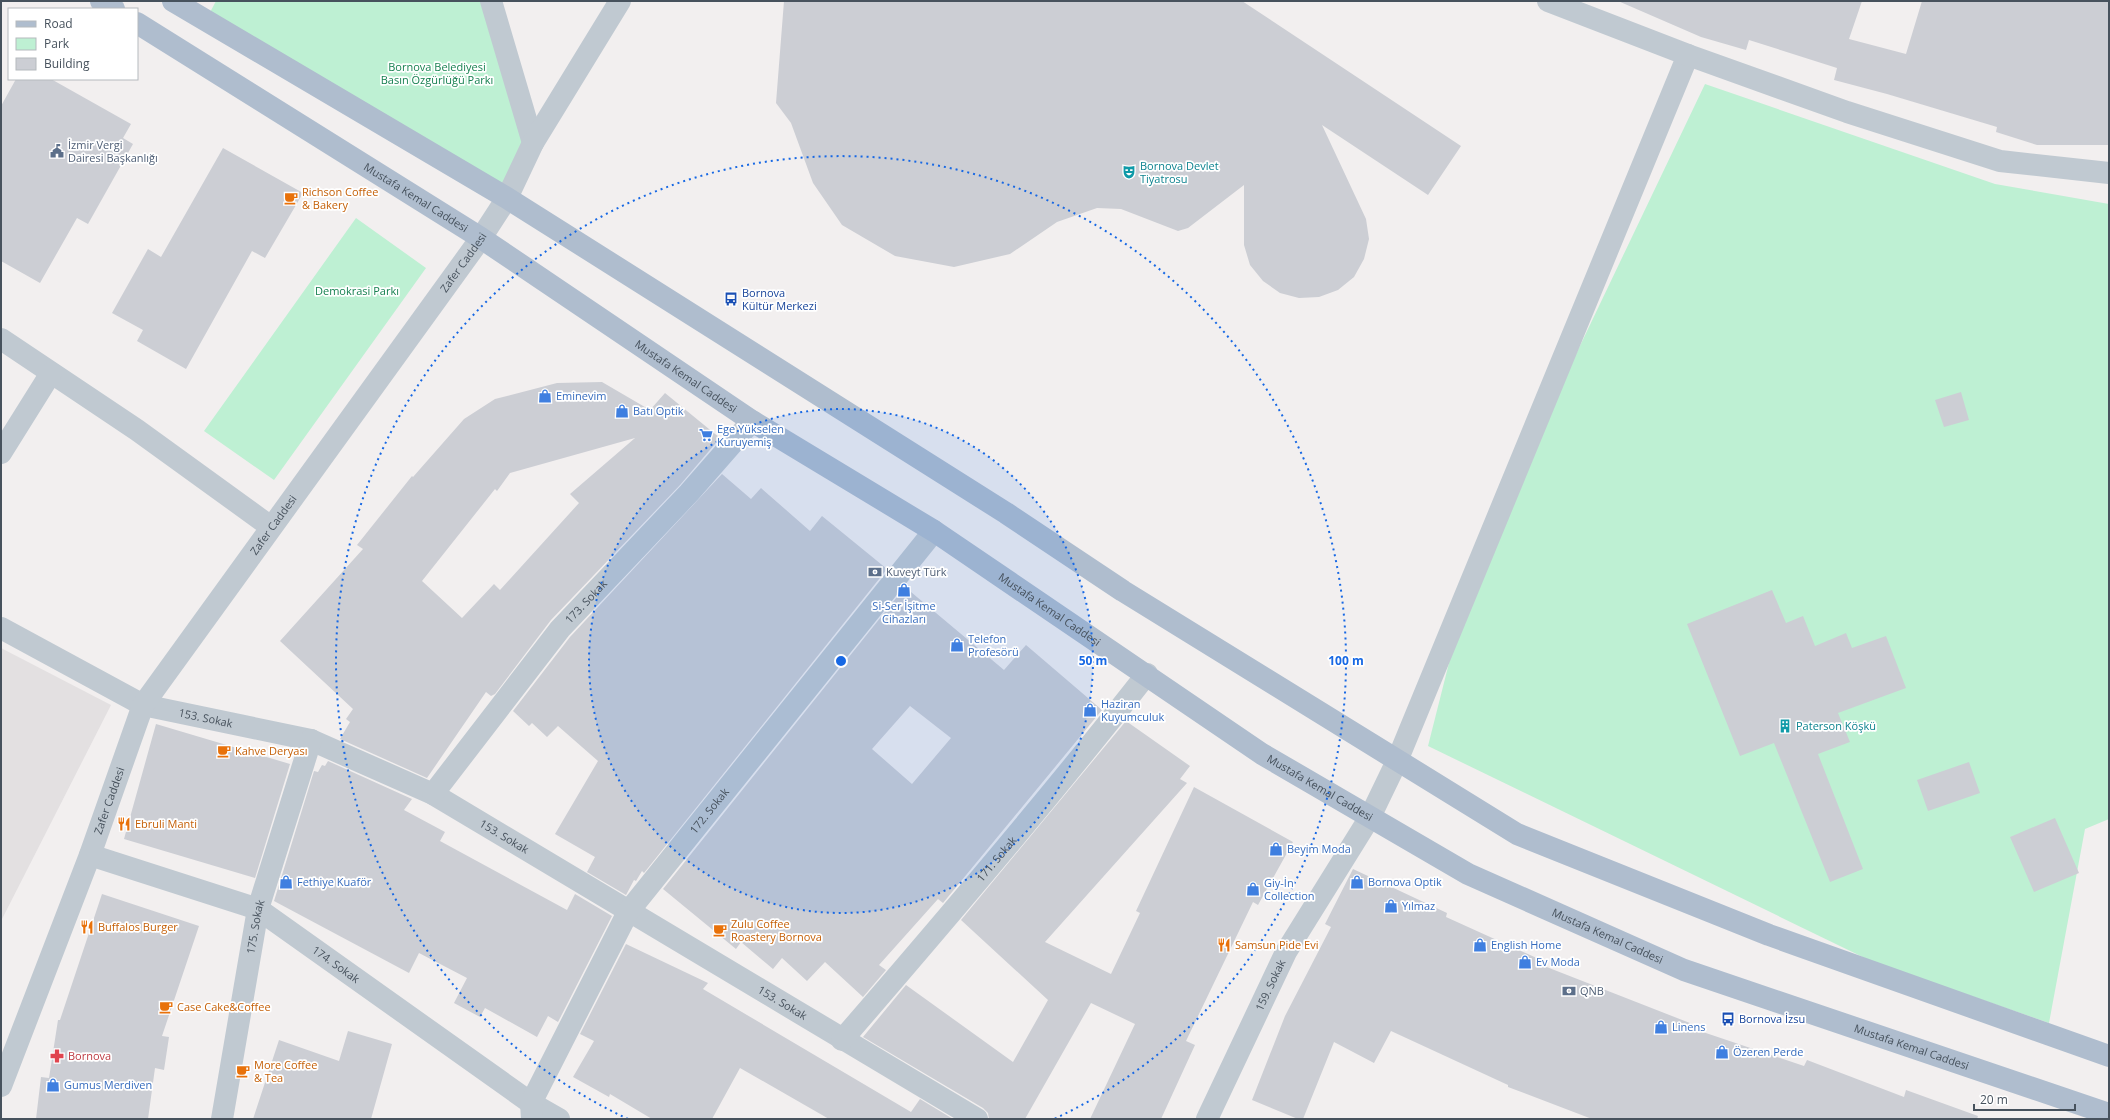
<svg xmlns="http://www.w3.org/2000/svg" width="2110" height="1120" font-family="'Open Sans',sans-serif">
	<rect width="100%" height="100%" fill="#f2efef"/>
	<path fill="#e3e0e1" d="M 1,648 L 111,705 L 1,921 Z"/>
	<path fill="#bef0d3" d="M 216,1 L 491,1 L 533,143 L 507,198 L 206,20 Z
		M 1705,84 L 1995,184 L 2109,204 L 2109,819 L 2085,829 L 2049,1023 L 1873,962 L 1428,746 L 1472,572 Z
		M 356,218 L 426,268 L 274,480 L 204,431 Z"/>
	<path fill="#ccced4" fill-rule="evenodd" d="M 784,1 L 1242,1 L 1461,146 L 1428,195 L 1322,125 L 1366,219 L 1369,239 L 1364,259 L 1354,277 L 1338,290 L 1319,297 L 1299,298 L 1280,293 L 1263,281 L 1250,265 L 1244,245 L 1244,185 L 1188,228 L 1178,231 L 1121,209 L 1097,208 L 1057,222 L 1010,254 L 954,267 L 895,256 L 842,225 L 813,183 L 791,123 L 776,103 Z
		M 1618,1 L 1862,1 L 1849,39 L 1906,54 L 1922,1 L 2109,1 L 2109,145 L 2037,145 L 1996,132 L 1997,127 L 1887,94 L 1834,80 L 1837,68 L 1749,40 L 1746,50 L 1701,37 Z
		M 16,79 L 51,79 L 131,124 L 123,138 L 133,144 L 88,224 L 77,218 L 40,283 L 1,261 L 1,106 Z
		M 223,148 L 303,193 L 265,258 L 252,251 L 186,369 L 137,341 L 143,330 L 112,313 L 148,249 L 161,257 Z
		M 602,382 L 650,410 L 665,393 L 720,438 L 680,485 L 551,620 L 495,694 L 491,696 L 486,692 L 427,778 L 340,739 L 350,722 L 346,719 L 353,709 L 280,641 L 363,549 L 357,545 L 412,476 L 413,477 L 464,419 L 495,399 L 557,383 ZM 635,438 L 570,494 L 579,503 L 500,590 L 494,584 L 462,618 L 422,581 L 495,489 L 497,491 L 510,473 Z
		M 1961,392 L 1969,420 L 1944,427 L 1935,400 Z
		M 722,474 L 751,499 L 761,488 L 810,531 L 822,516 L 887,569 L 644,873 L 642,871 L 636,881 L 634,880 L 626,895 L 587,872 L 595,857 L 555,834 L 598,761 L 558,726 L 547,737 L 532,723 L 529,726 L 513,711 L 570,637 Z
		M 905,587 L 1004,670 L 1026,645 L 1102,710 L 943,903 L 938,899 L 879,965 L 886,970 L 863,997 L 825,962 L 807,981 L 782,958 L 773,969 L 741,942 L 736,949 L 663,889 ZM 910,706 L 951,738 L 912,784 L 872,749 Z
		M 1772,590 L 1786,623 L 1803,616 L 1815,646 L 1846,633 L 1852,648 L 1886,636 L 1906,688 L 1838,713 L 1850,742 L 1818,754 L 1863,869 L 1830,882 L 1774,743 L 1740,756 L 1687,624 Z
		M 1126,721 L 1190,766 L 1180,779 L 1187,783 L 1045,942 L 1111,974 L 1140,913 L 1136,911 L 1194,787 L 1293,842 L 1258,905 L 1253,902 L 1186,1041 L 1195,1045 L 1161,1119 L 1090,1119 L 1135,1024 L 1091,1003 L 1025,1119 L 989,1119 L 988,1113 L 983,1108 L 863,1037 L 906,985 L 1013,1062 L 1048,1000 L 961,920 Z
		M 156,724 L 290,764 L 255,878 L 124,839 Z
		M 328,761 L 412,799 L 404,810 L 445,832 L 440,841 L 567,910 L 575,894 L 612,916 L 558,1022 L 548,1016 L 537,1037 L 485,1008 L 480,1017 L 454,1003 L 467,978 L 419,953 L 409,973 L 274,901 L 314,771 L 318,772 L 322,765 L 325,766 Z
		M 1969,762 L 1980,793 L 1928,811 L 1917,780 Z
		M 2055,818 L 2079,873 L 2034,892 L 2010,837 Z
		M 1353,869 L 1447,913 L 1446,917 L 1541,960 L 1539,964 L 1695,1025 L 1694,1029 L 1804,1066 L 1807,1060 L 1904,1097 L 1906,1090 L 1978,1116 L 1977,1119 L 1592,1119 L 1508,1087 L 1508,1085 L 1391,1031 L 1374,1063 L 1334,1042 L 1303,1119 L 1298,1119 L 1252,1100 L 1285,1016 L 1331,927 L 1325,924 Z
		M 102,894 L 199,926 L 162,1036 L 169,1037 L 164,1070 L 155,1068 L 148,1119 L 36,1119 L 41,1077 L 49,1078 L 58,1020 L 60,1020 Z
		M 626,944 L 708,983 L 703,989 L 911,1112 L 920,1099 L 953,1119 L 829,1119 L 740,1068 L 712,1119 L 652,1119 L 610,1094 L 609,1097 L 573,1077 L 594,1041 L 580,1034 Z
		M 348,1031 L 392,1044 L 371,1119 L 253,1119 L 279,1040 L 339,1061 Z"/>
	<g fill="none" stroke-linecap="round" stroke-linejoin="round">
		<g stroke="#c0c9d1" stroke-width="22">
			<path d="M 491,1 L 533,143"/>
			<path d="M 1,339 L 137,430 L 271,527"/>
			<path d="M 1,453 L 51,373"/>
			<path id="s1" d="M 143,705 L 311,740 L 433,794 L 977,1119"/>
			<path id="s2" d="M 433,794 L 560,629 L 689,493 L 752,421"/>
			<path id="s3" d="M 90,855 L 258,909 L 531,1103 L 559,1119"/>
			<path id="s4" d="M 842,1040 C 946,920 1049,799 1147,674"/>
			<path id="s5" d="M 222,1119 L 258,909 L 311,740"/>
			<path id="s6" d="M 532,1119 L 531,1103 L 628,912 L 934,531"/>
			<path id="s7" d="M 1207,1119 L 1286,952 L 1370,817 L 1397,761 L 1688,55"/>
		</g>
		<g stroke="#c0c9d1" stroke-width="22">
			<path d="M 1548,1 L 1688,55 L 1847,112 L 2000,161 L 2109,173"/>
			<path d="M 1,628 L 143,705"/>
			<path id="s8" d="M 1,1086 L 90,855 L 143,705 L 481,238 L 507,198 L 533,143 L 620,1"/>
		</g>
		<g stroke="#afbdce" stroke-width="22">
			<path d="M 101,1 L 114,9"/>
			<path d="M 173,1 L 507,198 L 1006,513 L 1123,591 L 1517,834 L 1769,935 L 2109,1056"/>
			<path id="s9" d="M 137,23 L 481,238 L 752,421 L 934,531 L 1262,754 L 1468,874 L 1684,970 L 2109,1114"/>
		</g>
	</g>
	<circle cx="841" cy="661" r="252" fill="#1768e4" fill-opacity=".12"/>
	<g fill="none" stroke="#1768e4" stroke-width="2" stroke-dasharray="2 4">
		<circle cx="841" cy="661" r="252"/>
		<path d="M628 1119A505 505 0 1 1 1054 1119"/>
	</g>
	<defs>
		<g id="civic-bare" transform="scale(1.08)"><path d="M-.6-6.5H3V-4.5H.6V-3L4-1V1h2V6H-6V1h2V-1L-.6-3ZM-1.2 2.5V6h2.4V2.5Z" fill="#5c6f8a" stroke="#fff" stroke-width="2.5" paint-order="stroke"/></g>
		<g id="theatre-bare" transform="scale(1.08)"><path d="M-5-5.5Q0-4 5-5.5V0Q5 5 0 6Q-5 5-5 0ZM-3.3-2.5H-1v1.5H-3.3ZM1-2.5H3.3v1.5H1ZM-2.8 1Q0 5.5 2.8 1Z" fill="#0f9aa8" stroke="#fff" stroke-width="2.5" paint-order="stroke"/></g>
		<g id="cafe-bare" transform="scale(1.08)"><path d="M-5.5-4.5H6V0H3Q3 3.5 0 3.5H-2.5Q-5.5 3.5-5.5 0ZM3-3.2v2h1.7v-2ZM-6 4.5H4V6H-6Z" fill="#e8710a" stroke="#fff" stroke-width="2.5" paint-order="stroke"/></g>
		<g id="bus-bare" transform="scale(1.08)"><path d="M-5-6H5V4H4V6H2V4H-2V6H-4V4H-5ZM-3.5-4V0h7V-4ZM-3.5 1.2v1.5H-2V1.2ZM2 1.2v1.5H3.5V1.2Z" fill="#1a4fb4" stroke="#fff" stroke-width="2.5" paint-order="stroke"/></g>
		<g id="shop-bare" transform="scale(1.08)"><path d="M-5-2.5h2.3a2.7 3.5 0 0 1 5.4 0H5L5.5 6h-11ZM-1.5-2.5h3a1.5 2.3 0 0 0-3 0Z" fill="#3f7fe0" stroke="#fff" stroke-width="2.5" paint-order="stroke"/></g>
		<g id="supermarket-bare" transform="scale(1.08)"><path d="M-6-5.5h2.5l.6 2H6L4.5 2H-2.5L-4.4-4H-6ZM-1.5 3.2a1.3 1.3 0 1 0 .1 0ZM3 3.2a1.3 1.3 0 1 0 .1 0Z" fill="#3f7fe0" stroke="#fff" stroke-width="2.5" paint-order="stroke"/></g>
		<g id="bank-bare" transform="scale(1.08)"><path d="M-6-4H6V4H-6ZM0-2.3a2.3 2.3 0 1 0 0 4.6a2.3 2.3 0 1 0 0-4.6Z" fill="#5c6f8a" stroke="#fff" stroke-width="2.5" paint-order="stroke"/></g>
		<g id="building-bare" transform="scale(1.08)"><path d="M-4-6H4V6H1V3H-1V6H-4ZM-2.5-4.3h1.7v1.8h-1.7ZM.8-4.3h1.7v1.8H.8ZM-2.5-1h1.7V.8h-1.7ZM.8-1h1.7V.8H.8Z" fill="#0f9aa8" stroke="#fff" stroke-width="2.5" paint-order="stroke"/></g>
		<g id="restaurant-bare" transform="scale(1.08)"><path d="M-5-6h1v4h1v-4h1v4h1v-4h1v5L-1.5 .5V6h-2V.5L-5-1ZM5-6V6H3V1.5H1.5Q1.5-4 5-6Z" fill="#e8710a" stroke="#fff" stroke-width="2.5" paint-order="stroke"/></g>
		<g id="pharmacy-bare" transform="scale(1.08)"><path d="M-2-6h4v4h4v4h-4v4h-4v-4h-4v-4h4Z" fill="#e0444e" stroke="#fff" stroke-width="2.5" paint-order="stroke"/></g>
	</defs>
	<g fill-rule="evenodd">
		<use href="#civic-bare" x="57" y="151"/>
		<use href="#theatre-bare" x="1129" y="172"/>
		<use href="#cafe-bare" x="291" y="198"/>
		<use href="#bus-bare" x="731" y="299"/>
		<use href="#shop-bare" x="545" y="396"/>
		<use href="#shop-bare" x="622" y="411"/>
		<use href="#supermarket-bare" x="706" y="435"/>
		<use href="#bank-bare" x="875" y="572"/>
		<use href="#shop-bare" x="904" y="590"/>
		<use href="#shop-bare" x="957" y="645"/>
		<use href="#shop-bare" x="1090" y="710"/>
		<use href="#building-bare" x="1785" y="726"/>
		<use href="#cafe-bare" x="224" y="751"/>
		<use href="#restaurant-bare" x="124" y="824"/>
		<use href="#shop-bare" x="1276" y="849"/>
		<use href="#shop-bare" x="286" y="882"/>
		<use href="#shop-bare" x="1357" y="882"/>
		<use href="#shop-bare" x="1253" y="889"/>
		<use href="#shop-bare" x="1391" y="906"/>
		<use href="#restaurant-bare" x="87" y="927"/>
		<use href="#cafe-bare" x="720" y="930"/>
		<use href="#restaurant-bare" x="1224" y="945"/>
		<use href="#shop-bare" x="1480" y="945"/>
		<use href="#shop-bare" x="1525" y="962"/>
		<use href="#bank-bare" x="1569" y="991"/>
		<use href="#cafe-bare" x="166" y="1007"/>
		<use href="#bus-bare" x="1728" y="1019"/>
		<use href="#shop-bare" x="1661" y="1027"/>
		<use href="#shop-bare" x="1722" y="1052"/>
		<use href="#pharmacy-bare" x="57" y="1056"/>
		<use href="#cafe-bare" x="243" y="1071"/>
		<use href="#shop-bare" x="53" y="1085"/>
	</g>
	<g text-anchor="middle" stroke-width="3.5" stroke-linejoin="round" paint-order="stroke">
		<g font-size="11" fill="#168050" stroke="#fff">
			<text x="437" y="71">Bornova Belediyesi<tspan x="437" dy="13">Basın Özgürlüğü Parkı</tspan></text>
			<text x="357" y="295">Demokrasi Parkı</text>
		</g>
		<g font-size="11" fill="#4e5e75" stroke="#fff" text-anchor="start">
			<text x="68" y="149">İzmir Vergi<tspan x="68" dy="13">Dairesi Başkanlığı</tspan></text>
			<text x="886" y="576">Kuveyt Türk</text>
			<text x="1580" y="995">QNB</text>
		</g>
		<g font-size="11" fill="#0d838f" stroke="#fff" text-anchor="start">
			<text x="1140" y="170">Bornova Devlet<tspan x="1140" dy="13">Tiyatrosu</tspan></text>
			<text x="1796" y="730">Paterson Köşkü</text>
		</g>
		<g font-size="11" fill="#c56008" stroke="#fff" text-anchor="start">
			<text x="302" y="196">Richson Coffee<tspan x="302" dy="13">&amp; Bakery</tspan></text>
			<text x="235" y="755">Kahve Deryası</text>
			<text x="135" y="828">Ebruli Manti</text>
			<text x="731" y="928">Zulu Coffee<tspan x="731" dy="13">Roastery Bornova</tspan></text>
			<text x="98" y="931">Buffalos Burger</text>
			<text x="1235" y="949">Samsun Pide Evi</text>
			<text x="177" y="1011">Case Cake&amp;Coffee</text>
			<text x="254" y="1069">More Coffee<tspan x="254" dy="13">&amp; Tea</tspan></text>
		</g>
		<g font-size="11" fill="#47525d" stroke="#fff">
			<text dy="4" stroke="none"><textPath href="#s9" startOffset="329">Mustafa Kemal Caddesi</textPath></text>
			<text dy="4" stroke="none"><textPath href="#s8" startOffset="953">Zafer Caddesi</textPath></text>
			<text dy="4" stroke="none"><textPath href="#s9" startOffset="653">Mustafa Kemal Caddesi</textPath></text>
			<text dy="4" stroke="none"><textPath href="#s8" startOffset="629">Zafer Caddesi</textPath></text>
			<text dy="4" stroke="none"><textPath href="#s2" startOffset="246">173. Sokak</textPath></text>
			<text dy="4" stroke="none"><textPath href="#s9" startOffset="1085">Mustafa Kemal Caddesi</textPath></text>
			<text dy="4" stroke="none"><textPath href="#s1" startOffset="64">153. Sokak</textPath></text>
			<text dy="4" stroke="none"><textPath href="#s9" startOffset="1409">Mustafa Kemal Caddesi</textPath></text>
			<text dy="4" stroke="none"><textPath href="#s8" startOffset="305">Zafer Caddesi</textPath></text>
			<text dy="4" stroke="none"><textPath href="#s6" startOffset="360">172. Sokak</textPath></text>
			<text dy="4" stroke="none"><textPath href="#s1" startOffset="388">153. Sokak</textPath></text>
			<text dy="4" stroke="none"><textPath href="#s4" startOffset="238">171. Sokak</textPath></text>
			<text dy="4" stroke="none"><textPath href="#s5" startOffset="195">175. Sokak</textPath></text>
			<text dy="4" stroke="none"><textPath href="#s9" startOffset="1733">Mustafa Kemal Caddesi</textPath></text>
			<text dy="4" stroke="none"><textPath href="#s3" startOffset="272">174. Sokak</textPath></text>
			<text dy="4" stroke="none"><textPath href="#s7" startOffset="148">159. Sokak</textPath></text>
			<text dy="4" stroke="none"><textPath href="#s1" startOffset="712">153. Sokak</textPath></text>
			<text dy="4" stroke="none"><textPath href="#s9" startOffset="2057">Mustafa Kemal Caddesi</textPath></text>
		</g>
		<g font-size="11" fill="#164399" stroke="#fff" text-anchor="start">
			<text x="742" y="297">Bornova<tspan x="742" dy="13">Kültür Merkezi</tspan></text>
			<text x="1739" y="1023">Bornova İzsu</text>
		</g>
		<g font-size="11" fill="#366cbe" stroke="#fff" text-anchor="start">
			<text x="556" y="400">Eminevim</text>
			<text x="633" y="415">Batı Optik</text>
			<text x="717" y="433">Ege Yükselen<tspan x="717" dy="13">Kuruyemiş</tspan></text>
			<text x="904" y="610" text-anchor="middle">Si-Ser İşitme<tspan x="904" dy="13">Cihazları</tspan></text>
			<text x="968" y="643">Telefon<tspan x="968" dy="13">Profesörü</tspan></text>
			<text x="1101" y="708">Haziran<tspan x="1101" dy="13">Kuyumculuk</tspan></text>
			<text x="1287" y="853">Beyim Moda</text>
			<text x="297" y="886">Fethiye Kuaför</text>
			<text x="1368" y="886">Bornova Optik</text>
			<text x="1264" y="887">Giy-İn<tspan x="1264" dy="13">Collection</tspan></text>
			<text x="1402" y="910">Yılmaz</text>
			<text x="1491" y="949">English Home</text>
			<text x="1536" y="966">Ev Moda</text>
			<text x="1672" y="1031">Linens</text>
			<text x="1733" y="1056">Özeren Perde</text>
			<text x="64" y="1089">Gumus Merdiven</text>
		</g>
		<g font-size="11" fill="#be3a42" stroke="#fff" text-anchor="start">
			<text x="68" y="1060">Bornova</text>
		</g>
	</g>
	<circle cx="841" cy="661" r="6" fill="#1768e4" stroke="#fff" stroke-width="2"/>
	<g font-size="12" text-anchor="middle" font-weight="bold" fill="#1768e4" stroke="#fff" stroke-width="3.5" stroke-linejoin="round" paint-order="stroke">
		<text x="1093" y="665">50 m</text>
		<text x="1346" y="665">100 m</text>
	</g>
	<rect width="2110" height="1120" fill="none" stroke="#47525d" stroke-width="4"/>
	<rect x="8" y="8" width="130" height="72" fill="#ffffff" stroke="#b5babe"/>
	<rect x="16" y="21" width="20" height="6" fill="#afbdce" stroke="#b5babe"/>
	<text x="44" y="28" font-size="12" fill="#47525d">Road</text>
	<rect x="16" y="38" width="20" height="12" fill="#bef0d3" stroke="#b5babe"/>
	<text x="44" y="48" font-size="12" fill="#47525d">Park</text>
	<rect x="16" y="58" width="20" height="12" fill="#ccced4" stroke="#b5babe"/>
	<text x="44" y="68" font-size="12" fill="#47525d">Building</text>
	<path d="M1974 1104v6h101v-6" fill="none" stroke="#47525d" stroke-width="2"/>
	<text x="1980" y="1104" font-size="12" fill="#47525d" stroke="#ffffff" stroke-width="3" paint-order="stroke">20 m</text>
</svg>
